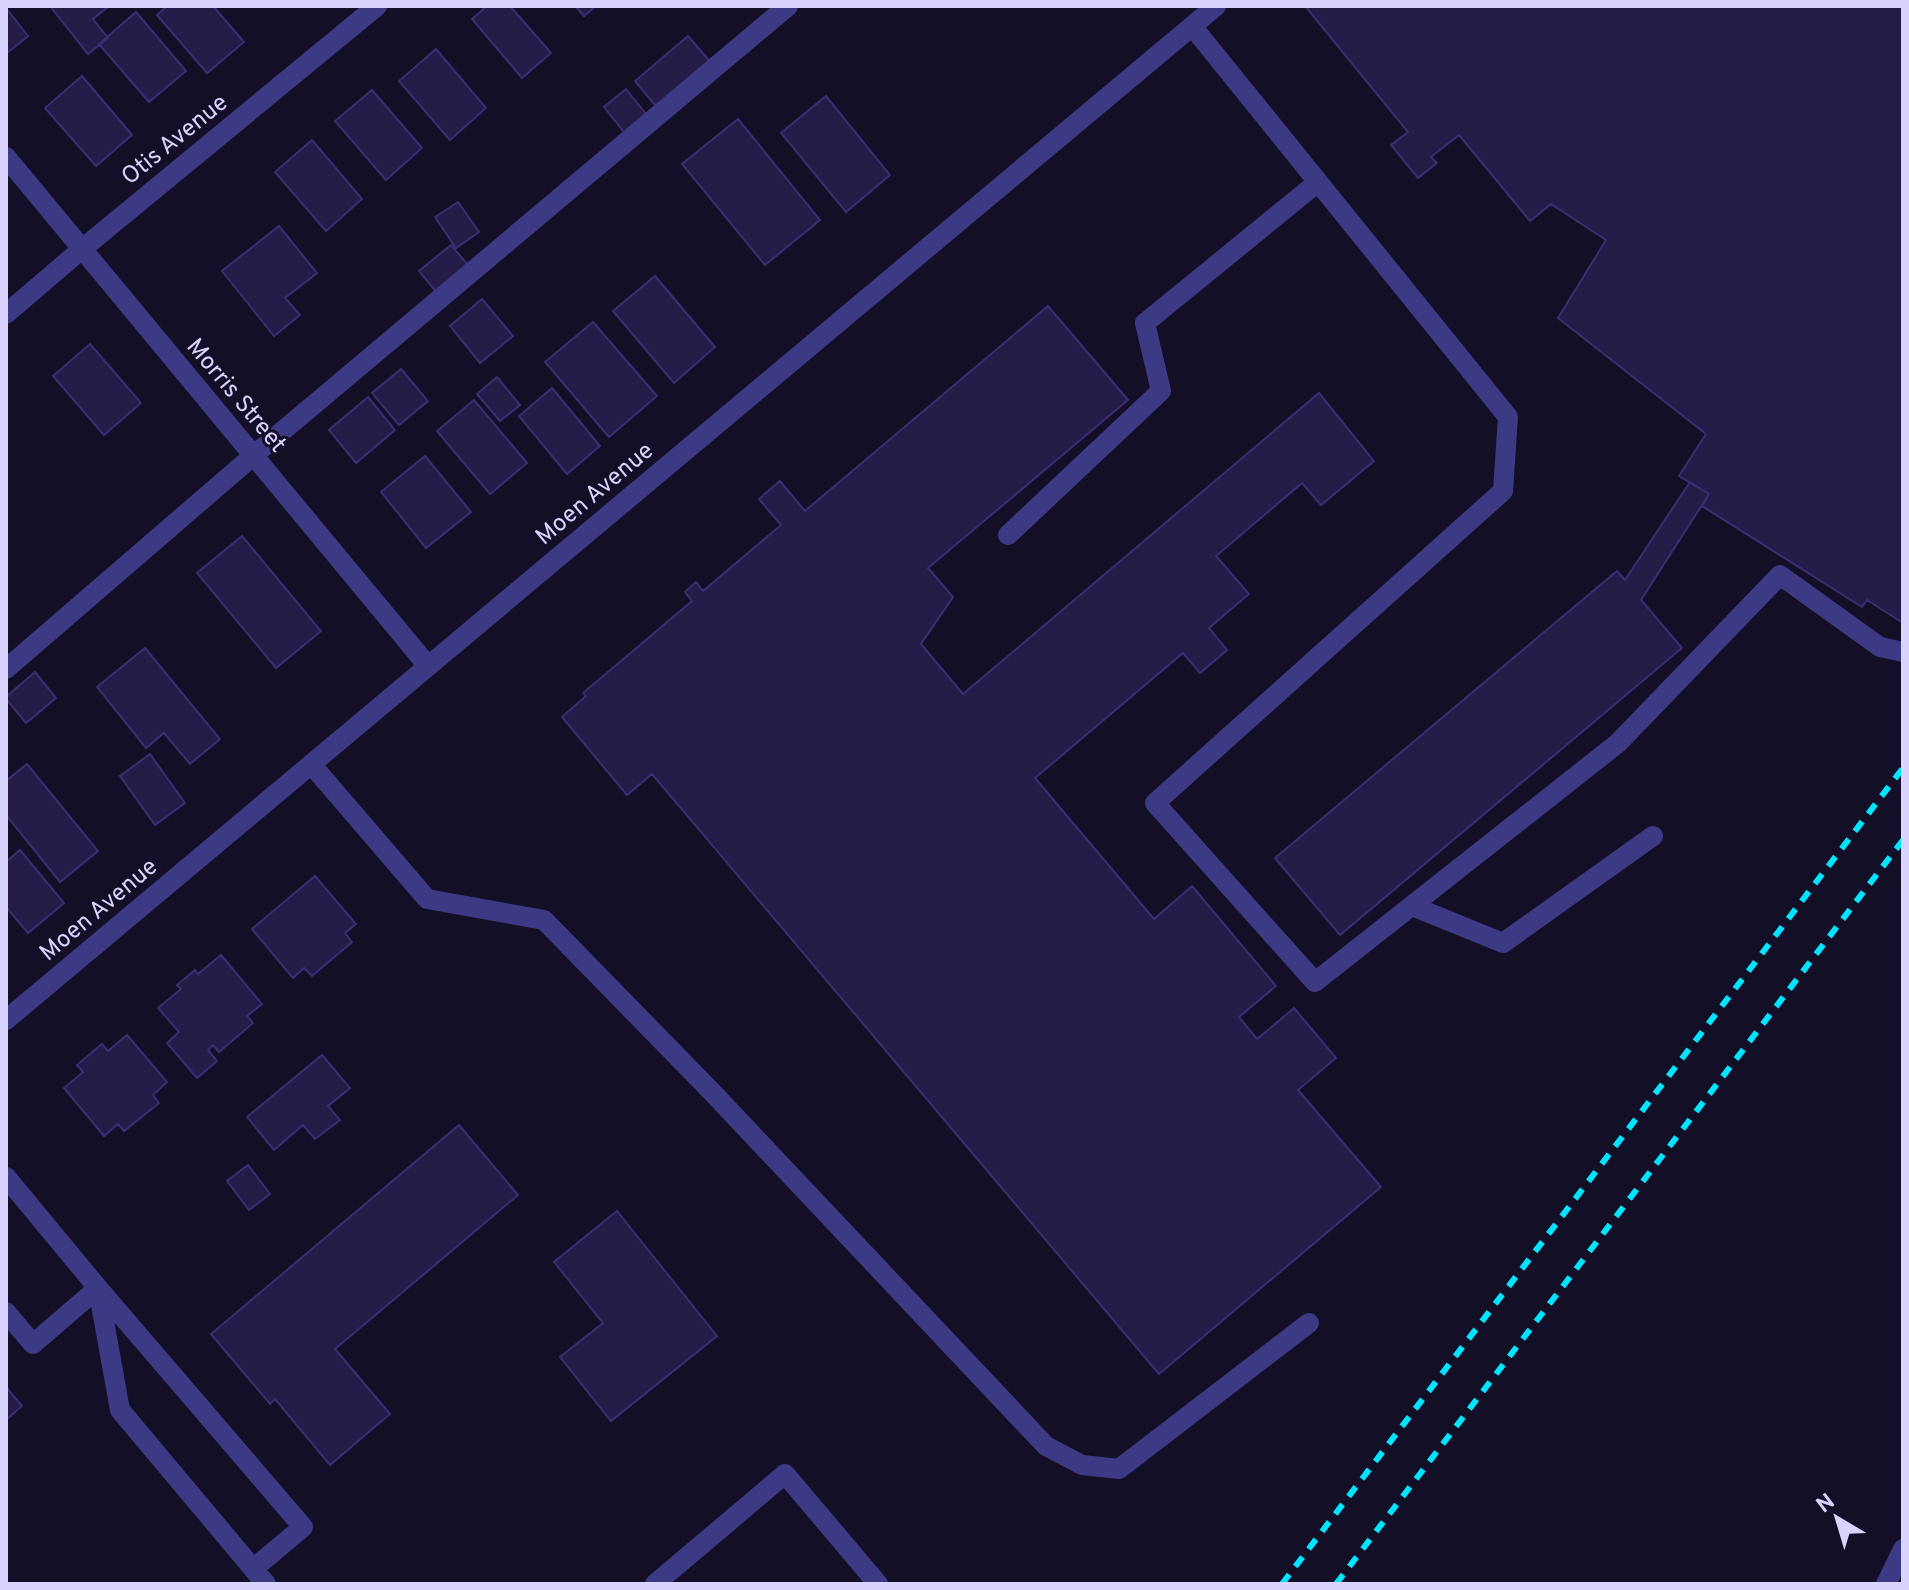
<svg xmlns="http://www.w3.org/2000/svg" width="1909" height="1590" font-family="Overpass,sans-serif">
	<rect width="100%" height="100%" fill="#130f26"/>
	<path fill="#241b47" stroke="#3b2d73" stroke-width="2" d="M 50,6 L 109,6 L 93,19 L 108,38 L 88,54 Z
		M 167,6 L 213,6 L 244,42 L 207,73 L 157,15 Z
		M 487,6 L 510,6 L 551,53 L 522,78 L 472,19 Z
		M 575,6 L 596,6 L 584,16 Z
		M 1305,6 L 1903,6 L 1903,623 L 1867,600 L 1862,607 L 1702,506 L 1709,494 L 1679,476 L 1706,434 L 1558,318 L 1606,240 L 1551,204 L 1530,221 L 1459,135 L 1431,157 L 1437,163 L 1418,178 L 1391,145 L 1408,132 Z
		M 6,8 L 28,36 L 6,54 Z
		M 136,12 L 186,71 L 149,102 L 99,44 Z
		M 688,36 L 713,65 L 660,111 L 635,81 Z
		M 436,49 L 486,108 L 450,140 L 399,81 Z
		M 82,76 L 132,135 L 96,166 L 45,108 Z
		M 626,89 L 650,119 L 628,137 L 604,107 Z
		M 372,90 L 422,148 L 386,180 L 335,121 Z
		M 826,96 L 890,175 L 846,212 L 781,133 Z
		M 738,119 L 820,220 L 765,265 L 682,164 Z
		M 312,140 L 362,199 L 326,231 L 275,172 Z
		M 458,202 L 479,232 L 456,248 L 435,217 Z
		M 279,226 L 317,273 L 285,298 L 300,315 L 274,336 L 222,271 Z
		M 451,245 L 474,272 L 441,298 L 419,271 Z
		M 655,276 L 715,347 L 674,383 L 613,311 Z
		M 482,299 L 513,336 L 480,363 L 450,326 Z
		M 1048,306 L 1128,400 L 928,568 L 953,597 L 921,644 L 963,694 L 1319,393 L 1374,461 L 1321,505 L 1302,483 L 1216,556 L 1249,594 L 1209,628 L 1227,650 L 1200,673 L 1183,653 L 1035,778 L 1154,919 L 1192,886 L 1276,986 L 1239,1017 L 1257,1039 L 1294,1008 L 1336,1058 L 1298,1090 L 1381,1187 L 1159,1374 L 652,774 L 627,795 L 562,717 L 586,696 L 583,693 L 692,601 L 685,592 L 696,582 L 703,591 L 781,525 L 759,499 L 780,481 L 805,511 Z
		M 593,322 L 657,396 L 609,437 L 545,362 Z
		M 90,344 L 141,403 L 104,435 L 53,376 Z
		M 401,369 L 428,401 L 399,425 L 372,393 Z
		M 497,377 L 520,405 L 500,421 L 477,394 Z
		M 552,388 L 600,446 L 567,474 L 519,416 Z
		M 368,397 L 395,430 L 356,463 L 329,430 Z
		M 474,400 L 527,463 L 490,494 L 437,431 Z
		M 425,456 L 471,512 L 426,548 L 381,492 Z
		M 1690,482 L 1709,494 L 1641,600 L 1682,648 L 1340,935 L 1275,858 L 1617,571 L 1625,580 Z
		M 242,536 L 321,631 L 276,668 L 197,573 Z
		M 145,648 L 220,739 L 190,764 L 164,733 L 146,748 L 97,687 Z
		M 35,672 L 56,698 L 26,723 L 6,699 L 6,697 Z
		M 150,754 L 185,803 L 155,825 L 120,776 Z
		M 27,764 L 98,851 L 60,882 L 6,815 L 6,781 Z
		M 20,850 L 64,903 L 28,933 L 6,907 L 6,862 Z
		M 315,876 L 356,924 L 345,933 L 352,942 L 312,976 L 304,968 L 293,978 L 252,929 Z
		M 221,955 L 262,1004 L 247,1016 L 253,1023 L 219,1052 L 213,1045 L 208,1050 L 217,1061 L 197,1078 L 167,1043 L 179,1032 L 158,1008 L 181,989 L 177,985 L 195,970 L 198,974 Z
		M 127,1035 L 167,1082 L 153,1095 L 159,1103 L 124,1131 L 118,1124 L 104,1136 L 64,1088 L 83,1072 L 77,1065 L 102,1044 L 108,1051 Z
		M 322,1055 L 350,1088 L 328,1106 L 340,1120 L 315,1139 L 303,1125 L 274,1150 L 247,1117 Z
		M 459,1125 L 518,1195 L 335,1349 L 390,1414 L 330,1465 L 275,1399 L 270,1404 L 211,1334 Z
		M 248,1165 L 270,1194 L 249,1210 L 227,1181 Z
		M 617,1211 L 717,1336 L 611,1421 L 560,1357 L 603,1323 L 554,1262 Z
		M 6,1387 L 22,1406 L 6,1420 Z"/>
	<g fill="none" stroke-linecap="round" stroke-linejoin="round">
		<path stroke="#3d3a85" stroke-width="20" d="M 1192,26 L 1508,417 L 1503,491 L 1155,803 L 1315,982 L 1618,743 L 1780,575 L 1880,647 L 1903,652
			M 6,157 L 428,666
			M 6,314 L 82,249 L 377,6
			M 1008,535 L 1161,391 L 1145,323 L 1318,182
			M 6,669 L 254,455 L 788,6
			M 311,764 L 427,899 L 544,920 L 712,1092 L 1046,1446 L 1082,1465 L 1119,1469 L 1309,1323
			M 1412,906 L 1503,943 L 1653,836
			M 6,1020 L 1216,6
			M 6,1177 L 98,1288 L 120,1410 L 266,1584
			M 6,1312 L 33,1344 L 98,1288 L 303,1527 L 253,1569
			M 655,1584 L 785,1474 L 878,1584
			M 1886,1584 L 1903,1549"/>
		<path stroke="#00e5ff" stroke-width="6" stroke-dasharray="12 10" stroke-linecap="butt" d="M 1282,1584 L 1903,768
			M 1336,1584 L 1903,840"/>
	</g>
	<g text-anchor="middle" stroke-width="6" stroke-linejoin="round" paint-order="stroke">
		<g font-size="24" fill="#d9d4ff" stroke="#130f26">
			<text transform="translate(174 139) rotate(-39)" y="8">Otis Avenue</text>
			<text transform="translate(237 395) rotate(50)" y="8">Morris Street</text>
			<text transform="translate(594 493) rotate(-40)" y="8">Moen Avenue</text>
			<text transform="translate(98 909) rotate(-40)" y="8">Moen Avenue</text>
		</g>
	</g>
	<rect width="1909" height="1590" fill="none" stroke="#d9d4ff" stroke-width="16"/>
	<g transform="translate(1837 1518) rotate(322)" stroke="#130f26" stroke-width="6" paint-order="stroke">
	<path d="M0-6L14 30L0 20L-14 30Z" fill="#d9d4ff"/>
	<text y="-12" font-size="22" font-weight="bold" text-anchor="middle" fill="#d9d4ff">N</text>
	</g>
</svg>
